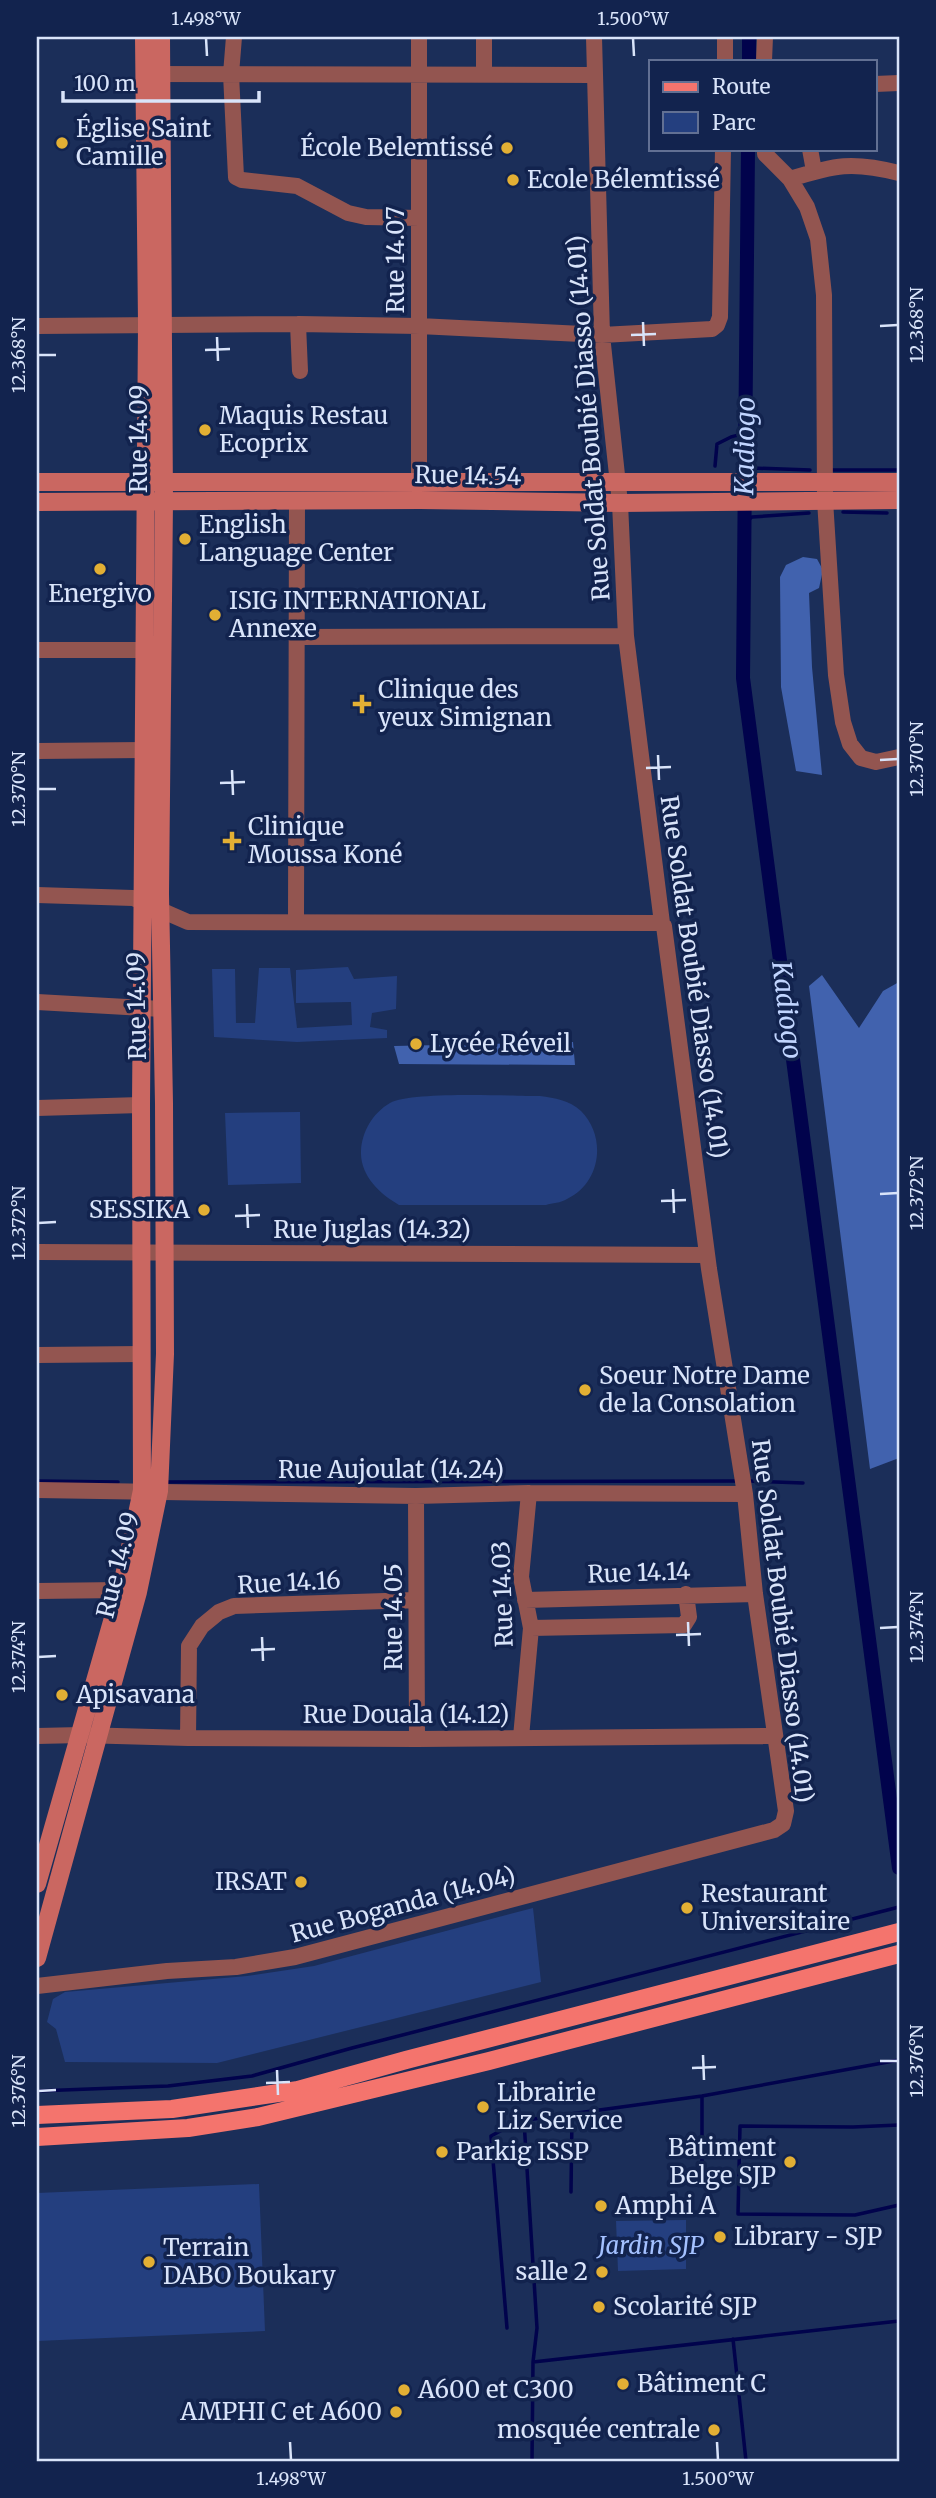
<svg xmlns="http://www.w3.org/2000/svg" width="936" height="2498" font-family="Merriweather,serif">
	<rect width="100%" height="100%" fill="#1b2e59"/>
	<path fill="#243f7f" d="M 348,967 L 354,979 L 397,976 L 396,1009 L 372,1013 L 370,1027 L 387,1030 L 387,1038 L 297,1042 L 214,1037 L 212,969 L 235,969 L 236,1023 L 255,1023 L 259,968 L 290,968 L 297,1028 L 352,1025 L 351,1002 L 296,1003 L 296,970 Z
		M 540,1096 C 555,1098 569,1100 581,1111 C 607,1137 601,1183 567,1199 C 561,1203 552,1203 546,1205 L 399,1205 C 380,1194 360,1176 361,1151 C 362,1131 373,1113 390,1103 C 412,1091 510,1096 540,1096 Z
		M 300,1112 L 301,1183 L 228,1185 L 225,1113 Z
		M 533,1908 L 541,1982 L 217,2063 L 65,2062 L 56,2029 L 47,2022 L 53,1999 L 65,1992 L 247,1976 L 314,1966 Z
		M 259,2184 L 265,2331 L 37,2341 L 37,2193 Z
		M 686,2220 L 686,2269 L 618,2271 L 616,2221 Z"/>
	<path fill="#4162ae" d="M 803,557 L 817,559 L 823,570 L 819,588 L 809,593 L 812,667 L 822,775 L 796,771 L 781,687 L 780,577 L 786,565 Z
		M 822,975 L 859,1028 L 883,991 L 899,982 L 899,1458 L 870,1469 L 809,986 Z
		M 573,1042 L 575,1065 L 399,1064 L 394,1046 Z"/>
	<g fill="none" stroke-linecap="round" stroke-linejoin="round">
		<path stroke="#01034c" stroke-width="3.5" d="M 747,464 L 752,468 L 810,470
			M 715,466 L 717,444 L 731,437 L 747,433
			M 832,470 L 899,470
			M 843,512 L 887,513
			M 746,522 L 752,517 L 809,513
			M 37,1481 L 118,1482
			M 749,1481 L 803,1483
			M 164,1482 L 738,1481
			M 37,2091 L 168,2086 L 252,2076 L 352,2048 L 899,1907
			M 524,2121 L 537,2328 L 533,2362 L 532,2461
			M 899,2125 L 853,2127 L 740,2126 L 738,2214 L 855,2215 L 899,2205
			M 702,2181 L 702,2096
			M 571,2192 L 572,2115
			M 507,2328 L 491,2136 L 519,2121 L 702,2096 L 899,2060
			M 733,2339 L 746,2461
			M 533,2362 L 899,2321"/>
		<path stroke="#01034c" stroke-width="14" d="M 749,61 L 749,37
			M 748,149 L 743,678 L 899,1868"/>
		<path stroke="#935550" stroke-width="16" d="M 234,37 L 231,74 L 236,177 L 242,180 L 297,186 L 348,213 L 366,217 L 419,218
			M 419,37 L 419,482
			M 725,61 L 725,37
			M 764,61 L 765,37
			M 149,74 L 594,75
			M 484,74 L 484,37
			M 875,84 L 899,83
			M 765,149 L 765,154 L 790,179 L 807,207 L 818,239 L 824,295 L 825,500 L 836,675 L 843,722 L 850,744 L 861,758 L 876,762 L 899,757
			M 810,149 L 814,171
			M 790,179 C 835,165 852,161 899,173
			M 298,324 L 300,371
			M 37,326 L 298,324 L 419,326 L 602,335 L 712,329 L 717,325 L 720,317 L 723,149
			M 298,637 L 626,636
			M 37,650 L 145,650
			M 37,751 L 144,750
			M 37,895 L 133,898 L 188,922 L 662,923
			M 296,922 L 297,501
			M 37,1002 L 162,1009
			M 37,1108 L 141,1105
			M 37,1252 L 707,1255
			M 37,1355 L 142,1354
			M 37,1490 L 416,1496 L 529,1493 L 745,1494
			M 416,1496 L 417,1739
			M 37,1591 L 121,1590
			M 525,1600 L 755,1594
			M 531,1628 L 684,1625 L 689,1617 L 686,1594
			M 37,1736 L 81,1735 L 188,1738 L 417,1739 L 775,1736
			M 521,1737 L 531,1628 L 521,1577 L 529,1493
			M 188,1738 L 189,1646 L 202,1626 L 219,1612 L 234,1606 L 416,1600
			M 37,1986 L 167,1971 L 236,1967 L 295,1957 L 774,1830 L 783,1824 L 786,1811 L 755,1594 L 745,1494 L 709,1269 L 664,926 L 662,923 L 626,636 L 620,503 L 602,335 L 594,37"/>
		<path stroke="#ca6761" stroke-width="18" d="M 37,482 L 899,482
			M 37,502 L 420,500 L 620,503 L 899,500
			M 37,1884 L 121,1590 L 142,1490 L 141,1105 L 147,324 L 144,37
			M 37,1958 L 138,1592 L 159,1491 L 165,1354 L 164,1103 L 160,894 L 164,501 L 161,37"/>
		<path stroke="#f4746d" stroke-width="18" d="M 37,2115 L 172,2109 L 298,2090 L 406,2060 L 899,1932
			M 37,2137 L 188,2128 L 258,2117 L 489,2061 L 899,1954"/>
	</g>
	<path fill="none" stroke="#d9e4fa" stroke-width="2.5" d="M 206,38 L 207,56M 633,38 L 634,56M 643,322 L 644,346M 880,326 L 898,325M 631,335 L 656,334M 217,337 L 218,361M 205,350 L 230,349M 38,355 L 56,355M 658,755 L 659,780M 880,760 L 898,759M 646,768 L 671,767M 232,770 L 233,795M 220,783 L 245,782M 38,789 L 56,789M 673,1189 L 674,1213M 880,1194 L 898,1193M 661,1201 L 686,1200M 247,1204 L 248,1228M 235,1216 L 260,1215M 38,1223 L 56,1222M 688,1622 L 689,1646M 880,1628 L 898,1627M 676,1635 L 701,1634M 262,1637 L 263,1661M 251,1650 L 275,1649M 38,1657 L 56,1656M 703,2055 L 704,2080M 880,2061 L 898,2061M 692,2068 L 716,2067M 277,2070 L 278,2095M 266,2083 L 290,2082M 38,2091 L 56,2090M 290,2442 L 291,2460M 717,2442 L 718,2460"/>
	<g fill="#e2af34" stroke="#12234e" stroke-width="2.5">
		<circle cx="62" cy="143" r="7"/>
		<circle cx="507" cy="148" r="7"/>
		<circle cx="513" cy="180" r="7"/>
		<circle cx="205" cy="430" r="7"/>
		<circle cx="185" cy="539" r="7"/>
		<circle cx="100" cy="569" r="7"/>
		<circle cx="215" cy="615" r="7"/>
		<path d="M358.5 693.5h7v7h7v7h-7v7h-7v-7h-7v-7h7z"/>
		<path d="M228.5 830.5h7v7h7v7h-7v7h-7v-7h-7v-7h7z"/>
		<circle cx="416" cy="1044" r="7"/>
		<circle cx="204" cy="1210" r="7"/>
		<circle cx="585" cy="1390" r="7"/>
		<circle cx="62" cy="1695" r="7"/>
		<circle cx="301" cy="1882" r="7"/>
		<circle cx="687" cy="1908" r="7"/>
		<circle cx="483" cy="2107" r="7"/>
		<circle cx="442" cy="2152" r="7"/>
		<circle cx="790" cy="2162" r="7"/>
		<circle cx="601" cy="2206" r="7"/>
		<circle cx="720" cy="2237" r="7"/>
		<circle cx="149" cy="2262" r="7"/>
		<circle cx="602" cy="2272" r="7"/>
		<circle cx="599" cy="2307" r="7"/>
		<circle cx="623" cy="2384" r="7"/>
		<circle cx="404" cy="2390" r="7"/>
		<circle cx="396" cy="2412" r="7"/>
		<circle cx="714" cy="2430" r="7"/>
	</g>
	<g text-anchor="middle" stroke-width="7" stroke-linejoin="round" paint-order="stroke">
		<g font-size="24" fill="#d9e4fa" stroke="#12234e" text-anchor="start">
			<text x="76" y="137">Église Saint<tspan x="76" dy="28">Camille</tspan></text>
			<text x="493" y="156" text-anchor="end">École Belemtissé</text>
			<text x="527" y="188">Ecole Bélemtissé</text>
			<text x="219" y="424">Maquis Restau<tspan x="219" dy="28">Ecoprix</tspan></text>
			<text x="199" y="533">English<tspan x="199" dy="28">Language Center</tspan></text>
			<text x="100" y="602" text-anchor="middle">Energivo</text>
			<text x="229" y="609">ISIG INTERNATIONAL<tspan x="229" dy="28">Annexe</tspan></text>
			<text x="378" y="698">Clinique des<tspan x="378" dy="28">yeux Simignan</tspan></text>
			<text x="248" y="835">Clinique<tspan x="248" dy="28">Moussa Koné</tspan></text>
			<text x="430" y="1052">Lycée Réveil</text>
			<text x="190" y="1218" text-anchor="end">SESSIKA</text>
			<text x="599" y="1384">Soeur Notre Dame<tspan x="599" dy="28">de la Consolation</tspan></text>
			<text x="76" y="1703">Apisavana</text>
			<text x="287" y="1890" text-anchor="end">IRSAT</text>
			<text x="701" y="1902">Restaurant<tspan x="701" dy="28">Universitaire</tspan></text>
			<text x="497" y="2101">Librairie<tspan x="497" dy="28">Liz Service</tspan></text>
			<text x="776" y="2156" text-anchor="end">Bâtiment<tspan x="776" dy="28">Belge SJP</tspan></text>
			<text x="456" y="2160">Parkig ISSP</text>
			<text x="615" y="2214">Amphi A</text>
			<text x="734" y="2245">Library - SJP</text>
			<text x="163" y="2256">Terrain<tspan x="163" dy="28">DABO Boukary</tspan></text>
			<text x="588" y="2280" text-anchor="end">salle 2</text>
			<text x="613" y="2315">Scolarité SJP</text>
			<text x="637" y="2392">Bâtiment C</text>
			<text x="418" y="2398">A600 et C300</text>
			<text x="382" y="2420" text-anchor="end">AMPHI C et A600</text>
			<text x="700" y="2438" text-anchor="end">mosquée centrale</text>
		</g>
		<g font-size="24" fill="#d9e4fa" stroke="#12234e">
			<text transform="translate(396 260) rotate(-90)" y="8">Rue 14.07</text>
			<text transform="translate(589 418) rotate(-94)" y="8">Rue Soldat Boubié Diasso (14.01)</text>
			<text transform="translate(139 439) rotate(-90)" y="8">Rue 14.09</text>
			<text transform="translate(468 476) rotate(1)" y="8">Rue 14.54</text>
			<text transform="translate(694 977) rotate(82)" y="8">Rue Soldat Boubié Diasso (14.01)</text>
			<text transform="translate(137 1006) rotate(-91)" y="8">Rue 14.09</text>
			<text x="372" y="1238">Rue Juglas (14.32)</text>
			<text x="391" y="1478">Rue Aujoulat (14.24)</text>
			<text transform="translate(118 1565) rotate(-76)" y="8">Rue 14.09</text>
			<text transform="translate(639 1573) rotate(-2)" y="8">Rue 14.14</text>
			<text transform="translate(289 1583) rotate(-3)" y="8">Rue 14.16</text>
			<text transform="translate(503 1594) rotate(-92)" y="8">Rue 14.03</text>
			<text transform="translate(394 1617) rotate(-90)" y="8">Rue 14.05</text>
			<text transform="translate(782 1621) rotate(83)" y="8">Rue Soldat Boubié Diasso (14.01)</text>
			<text x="406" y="1723">Rue Douala (14.12)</text>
			<text transform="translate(403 1905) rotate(-15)" y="8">Rue Boganda (14.04)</text>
		</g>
		<g font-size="24" font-style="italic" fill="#a4c1ff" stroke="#12234e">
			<text x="651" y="2254">Jardin SJP</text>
		</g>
		<g font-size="26" font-style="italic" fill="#c1d5ff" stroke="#12234e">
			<text transform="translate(745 446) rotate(-89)" y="9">Kadiogo</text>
			<text transform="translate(787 1010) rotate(83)" y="9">Kadiogo</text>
		</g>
	</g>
	<rect width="936" height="2498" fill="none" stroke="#12234e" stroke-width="77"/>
	<rect x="649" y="60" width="228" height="91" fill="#12234e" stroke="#627093" stroke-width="2"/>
	<rect x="663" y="82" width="35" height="10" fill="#f4746d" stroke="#627093" stroke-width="2"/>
	<text x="712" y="94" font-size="21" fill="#d9e4fa">Route</text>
	<rect x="663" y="112" width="35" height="21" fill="#243f7f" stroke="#627093" stroke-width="2"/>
	<text x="712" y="130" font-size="21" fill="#d9e4fa">Parc</text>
	<path d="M63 91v10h196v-10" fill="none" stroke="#d9e4fa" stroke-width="3.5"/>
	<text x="74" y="91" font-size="21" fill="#d9e4fa" stroke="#12234e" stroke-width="5" paint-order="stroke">100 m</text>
	<rect x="38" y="38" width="860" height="2422" fill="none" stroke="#d9e4fa" stroke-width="2.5"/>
	<g font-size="18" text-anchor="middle" fill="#d9e4fa">
		<text x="206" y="25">1.498°W</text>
		<text x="633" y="25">1.500°W</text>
		<text transform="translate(917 325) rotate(-90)" y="6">12.368°N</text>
		<text transform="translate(19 355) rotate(-90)" y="6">12.368°N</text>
		<text transform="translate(917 759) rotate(-90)" y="6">12.370°N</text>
		<text transform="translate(19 789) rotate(-90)" y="6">12.370°N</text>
		<text transform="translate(917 1193) rotate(-90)" y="6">12.372°N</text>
		<text transform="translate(19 1223) rotate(-90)" y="6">12.372°N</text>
		<text transform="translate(917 1627) rotate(-90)" y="6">12.374°N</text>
		<text transform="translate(19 1657) rotate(-90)" y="6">12.374°N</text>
		<text transform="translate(917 2061) rotate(-90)" y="6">12.376°N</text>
		<text transform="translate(19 2091) rotate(-90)" y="6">12.376°N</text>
		<text x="291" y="2485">1.498°W</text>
		<text x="718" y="2485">1.500°W</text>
	</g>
</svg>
